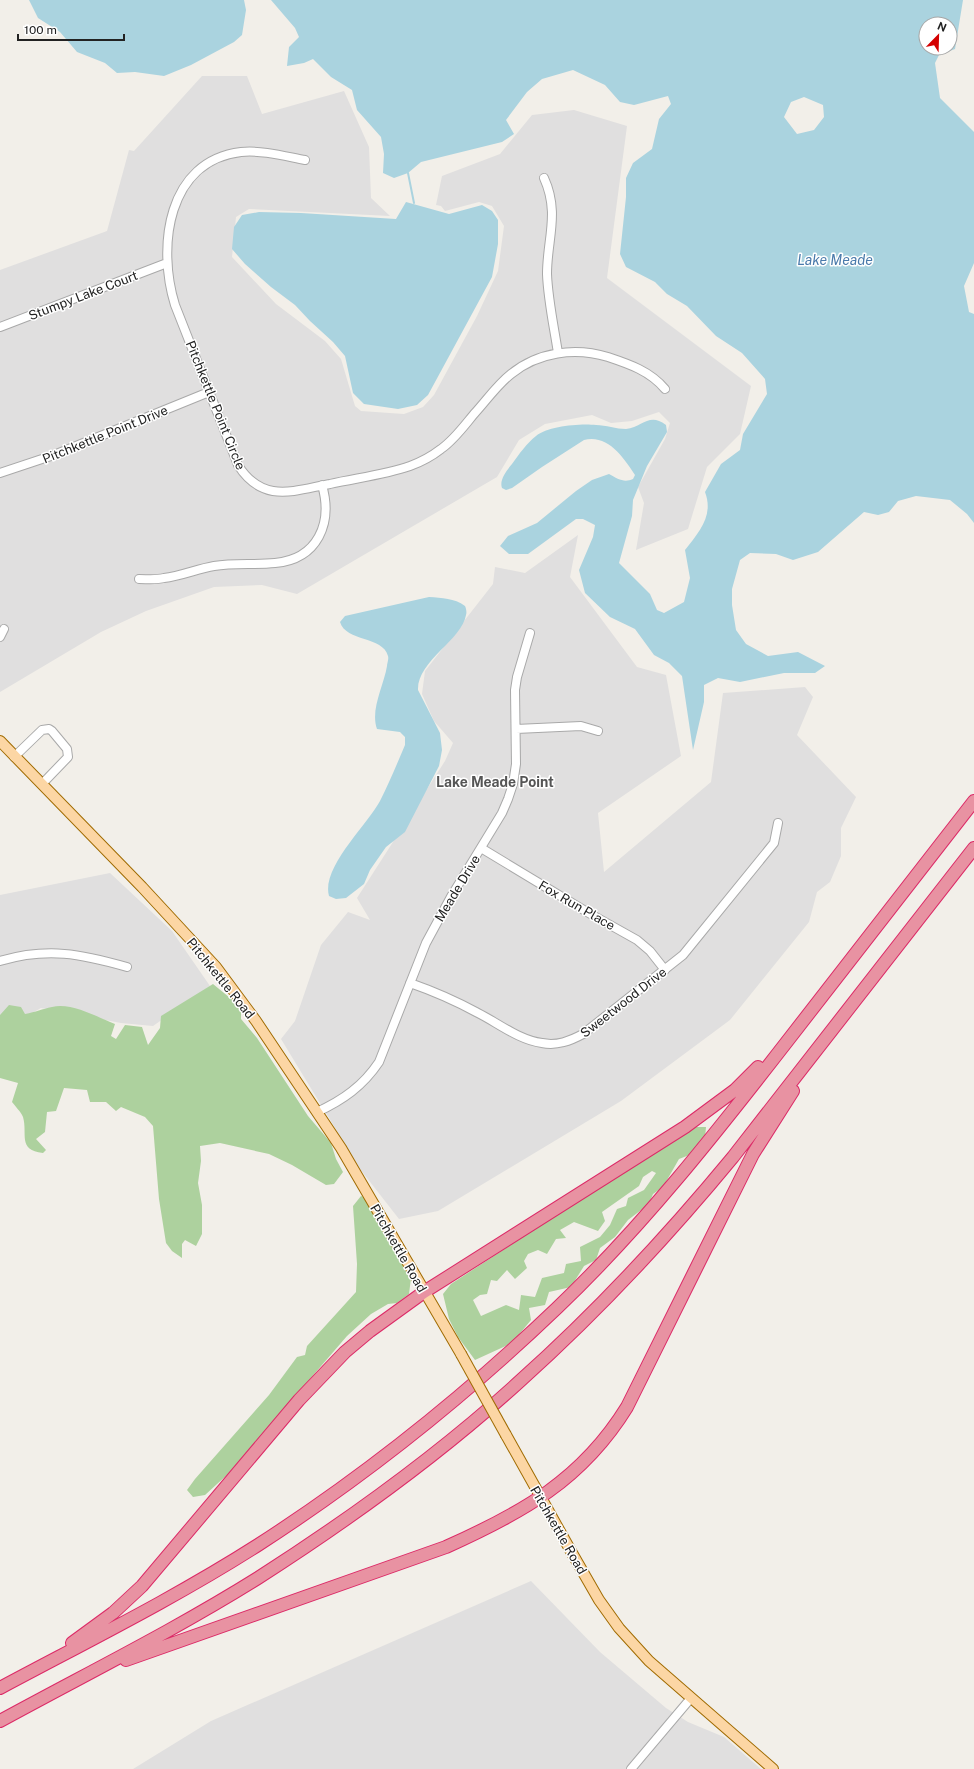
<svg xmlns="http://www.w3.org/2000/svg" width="974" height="1769" font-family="'Public Sans',sans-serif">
	<rect width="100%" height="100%" fill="#f2efe9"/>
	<path fill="#e0dfdf" d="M 202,76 L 247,76 L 262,114 L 344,91 L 369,147 L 371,198 L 390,216 L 249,209 L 236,217 L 232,257 L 276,304 L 325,341 L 341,359 L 355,406 L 361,411 L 404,414 L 423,407 L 434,395 L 477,316 L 498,271 L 504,226 L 492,206 L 479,202 L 445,211 L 441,206 L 436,205 L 442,176 L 500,154 L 532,115 L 574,110 L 627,126 L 607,278 L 751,386 L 740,434 L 707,467 L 688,529 L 636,550 L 644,503 L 638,487 L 665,439 L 670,423 L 659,412 L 632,421 L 611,423 L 592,415 L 545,424 L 519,440 L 497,477 L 297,594 L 262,585 L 214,587 L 146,611 L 101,632 L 0,692 L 0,270 L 107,231 L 129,150 L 134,151 Z
		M 578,535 L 570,577 L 637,667 L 666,675 L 681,756 L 598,813 L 604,872 L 711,782 L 723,693 L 805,687 L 813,697 L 797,735 L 856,797 L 841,828 L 841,856 L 830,882 L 817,892 L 809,922 L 730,1020 L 621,1101 L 438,1211 L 399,1219 L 360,1169 L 281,1039 L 295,1021 L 321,945 L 348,912 L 370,920 L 357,898 L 445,761 L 453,743 L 434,721 L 422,694 L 425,671 L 493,584 L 495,567 L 525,573 Z
		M 110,873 L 172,931 L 210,986 L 153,1026 L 121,1023 L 41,1008 L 0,1031 L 0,895 Z
		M 531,1581 L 600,1652 L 666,1708 L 688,1722 L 724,1737 L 761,1769 L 133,1769 L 211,1721 Z"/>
	<path fill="#add19e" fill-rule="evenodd" d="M 213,984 L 241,1007 L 241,1019 L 257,1038 L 308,1116 L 331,1143 L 336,1159 L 343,1172 L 334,1184 L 326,1185 L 292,1165 L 269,1154 L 220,1143 L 200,1146 L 201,1161 L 198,1183 L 202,1205 L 202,1234 L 196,1246 L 185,1240 L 182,1244 L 182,1258 L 172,1251 L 166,1243 L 159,1199 L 153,1126 L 145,1117 L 121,1107 L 116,1111 L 106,1102 L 90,1102 L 87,1090 L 64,1088 L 56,1111 L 47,1112 L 45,1132 L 36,1139 L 46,1150 L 43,1153 C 17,1150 28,1134 23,1117 C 21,1112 15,1106 12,1102 L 18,1083 L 0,1078 L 0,1015 L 9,1005 L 21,1007 L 25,1014 C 36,1012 42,1009 52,1007 C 71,1002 97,1017 115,1024 L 111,1036 L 116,1039 L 125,1025 L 142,1027 L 148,1045 L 160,1028 L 161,1016 Z
		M 691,1127 L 706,1127 L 705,1138 L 692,1154 L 679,1159 L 663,1187 L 653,1194 L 649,1204 L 628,1220 L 615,1237 L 600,1248 L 596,1260 L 584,1266 L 571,1287 L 549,1292 L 545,1305 L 529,1308 L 531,1320 L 512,1343 L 475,1360 L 458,1337 L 449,1319 L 443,1294 L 451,1284 ZM 652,1171 L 656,1173 L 644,1190 L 628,1198 L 626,1206 L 617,1209 L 610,1225 L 600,1237 L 580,1247 L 581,1261 L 566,1264 L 564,1273 L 542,1278 L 535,1297 L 521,1295 L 519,1310 L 506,1305 L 481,1316 L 473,1300 L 480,1295 L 487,1294 L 491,1280 L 497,1281 L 507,1270 L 515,1279 L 527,1268 L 524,1261 L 528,1254 L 538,1250 L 547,1254 L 556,1239 L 566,1238 L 560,1230 L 574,1222 L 598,1231 L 605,1221 L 602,1212 L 639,1186 L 643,1177 Z
		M 361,1196 L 366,1198 L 411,1278 L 409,1294 L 397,1303 L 388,1304 L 371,1314 L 347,1336 L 228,1474 L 205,1495 L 193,1497 L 187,1490 L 195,1479 L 269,1395 L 297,1357 L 305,1355 L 307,1346 L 356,1292 L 357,1264 L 353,1206 Z"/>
	<path fill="#aad3df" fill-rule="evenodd" d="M 29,0 L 244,0 L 246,10 L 242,35 L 234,42 L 191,65 L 164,76 L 135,72 L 117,73 L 105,63 L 77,52 L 60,32 L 38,18 Z
		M 271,0 L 963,0 L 955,49 L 939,55 L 935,63 L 940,98 L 974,132 L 974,263 L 964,286 L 969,312 L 974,314 L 974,523 L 967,514 L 950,500 L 916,496 L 898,501 L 889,512 L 878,515 L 864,512 L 818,552 L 793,560 L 776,554 L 750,553 L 740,560 L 732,589 L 732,605 L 736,630 L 746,644 L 768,656 L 798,652 L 825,666 L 815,673 L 784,673 L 740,682 L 718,678 L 704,685 L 704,702 L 693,750 L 682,676 L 669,663 L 654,655 L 635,629 L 610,617 L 585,593 L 579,570 L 593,537 L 595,525 L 583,519 L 576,519 L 528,554 L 509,554 L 500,546 L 508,536 L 537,523 L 576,491 L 592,480 L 609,474 C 618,479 624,483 633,479 L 635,475 C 624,458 608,434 584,440 L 542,467 L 512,488 L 506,490 L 502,488 C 499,480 507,470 512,464 C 519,454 527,443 536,436 C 548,426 581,423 596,425 C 606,425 616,429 626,429 C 643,427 649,412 666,425 L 667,432 L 647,466 L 633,500 L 632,516 L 619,563 L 650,594 L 657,610 L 664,613 L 684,602 L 690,578 L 685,550 C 699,532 714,516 705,492 L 721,464 L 740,450 L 743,434 L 767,394 L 765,379 L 742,353 L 716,336 L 687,306 L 667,294 L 655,282 L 626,267 L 620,254 L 626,197 L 626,178 L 633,163 L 652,149 L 659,119 L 671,104 L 668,96 L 634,105 L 620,102 L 605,85 L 573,70 L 542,79 L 527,92 L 506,120 L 514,134 L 502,142 L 421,162 L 408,173 L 394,178 L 383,173 L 384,154 L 381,137 L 357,110 L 352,90 L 331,77 L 313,59 L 304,63 L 287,66 L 289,47 L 299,37 L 295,28 ZM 926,24 L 950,24 L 950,48 L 926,48 ZM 804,97 L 823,105 L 824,117 L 814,130 L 797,134 L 784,117 L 791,102 Z
		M 406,202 L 449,214 L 482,205 L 492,211 L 498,220 L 498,244 L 492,277 L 428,395 L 417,405 L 398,409 L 364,404 L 353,393 L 345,356 L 333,342 L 310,321 L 295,305 L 271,287 L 245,264 L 232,249 L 234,227 L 242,215 L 259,212 L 301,213 L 396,219 Z
		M 429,597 C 442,598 454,598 465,606 C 466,608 467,612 466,615 C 462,640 417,661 418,690 L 440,733 L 442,750 L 439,766 L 405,832 L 386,847 L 370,870 L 364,884 L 346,898 L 336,899 L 329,896 C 321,868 367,825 380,801 C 389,783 397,764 405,745 L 405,737 L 400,732 L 377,729 C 370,710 384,685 387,666 C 387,663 389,659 388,656 C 383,636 346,642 340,622 L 345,616 Z"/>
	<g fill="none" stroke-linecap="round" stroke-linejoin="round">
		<path stroke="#aad3df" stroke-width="2" d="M 408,173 L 414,203"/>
		<g stroke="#a9a9a9" stroke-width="10">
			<path id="minor" d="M 305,160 C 284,156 262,150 241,152 C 167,161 157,247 175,305 L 238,465 C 246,478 257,488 273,491 C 291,494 312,487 330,484 C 356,478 384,475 410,466 C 421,462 432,456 441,449 C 454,440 464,426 474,414 C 486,401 497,385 511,374 C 538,352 575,347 608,357 C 629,364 650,371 665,389
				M 544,178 C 560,213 547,239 547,274 C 548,300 554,327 558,353
				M 0,327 L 167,263
				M 0,473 L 54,455 L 209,392
				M 139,579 C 148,579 156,580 164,578 C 181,576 197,569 214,566 C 234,563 255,565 275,563 C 318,559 333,523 322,485
				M 0,637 L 4,629
				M 516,729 L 581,726 L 598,731
				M 14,757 L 42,730 L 49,729 L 52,731 L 67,749 L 68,757 L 42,784
				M 481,848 L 587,912 L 637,940 L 650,951 L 665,970
				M 0,961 C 48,947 81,954 127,967
				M 410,983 C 433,991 456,1001 478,1013 C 498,1023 519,1040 542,1043 C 557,1046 570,1041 583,1034 L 683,955 L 774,843 L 778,823
				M 317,1112 C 343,1100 363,1086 379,1062 L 426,943 L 452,895 L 502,813 L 508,799 L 513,784 L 516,764 L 515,690 L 517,677 L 530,633
				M 631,1769 L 691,1698"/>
		</g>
		<g stroke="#a06b00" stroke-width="12">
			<path id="major" d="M 0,741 L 142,887 L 216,967 L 256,1021 L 341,1148 L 461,1354
				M 506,1435 L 572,1553 L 599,1600 L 619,1628 L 649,1661 L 773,1769"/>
		</g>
		<g stroke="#dc2a67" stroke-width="14">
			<path id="highway" d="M 72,1643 L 113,1613 L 142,1586 L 299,1400 L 345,1352 L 370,1331 L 424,1292 L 685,1127 L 735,1090 L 758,1067
				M 126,1660 L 446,1547 C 522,1513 582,1480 627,1407 L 753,1154 L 793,1091
				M 0,1688 C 86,1642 175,1598 258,1545 C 365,1476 465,1396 557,1308 C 643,1226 716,1133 789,1039 C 850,960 912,881 974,801
				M 0,1721 C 86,1674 175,1630 258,1578 C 350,1519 439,1455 520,1381 C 597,1312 667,1237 733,1157 L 974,848"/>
		</g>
		<use href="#minor" stroke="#fff" stroke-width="8"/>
		<use href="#major" stroke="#fcd6a4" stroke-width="10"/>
		<use href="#highway" stroke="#e892a2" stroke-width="12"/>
		<g stroke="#a06b00" stroke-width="12" stroke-linecap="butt">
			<path id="major-bridge" d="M 461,1354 L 506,1435"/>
		</g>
		<use href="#major-bridge" stroke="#fcd6a4" stroke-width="10"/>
	</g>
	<g text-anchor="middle" stroke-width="3" stroke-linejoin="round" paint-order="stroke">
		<g font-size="13" fill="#222" stroke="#fff">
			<text transform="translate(83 295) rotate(-21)" y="5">Stumpy Lake Court</text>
			<text transform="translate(216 405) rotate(68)" y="5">Pitchkettle Point Circle</text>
			<text transform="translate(105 434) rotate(-22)" y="5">Pitchkettle Point Drive</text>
			<text transform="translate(457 888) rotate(-59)" y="5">Meade Drive</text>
			<text transform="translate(577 905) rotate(30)" y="5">Fox Run Place</text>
			<text transform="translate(221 978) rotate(51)" y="5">Pitchkettle Road</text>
			<text transform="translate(623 1002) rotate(-38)" y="5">Sweetwood Drive</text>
			<text transform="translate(399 1248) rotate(60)" y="5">Pitchkettle Road</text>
			<text transform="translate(559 1530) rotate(60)" y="5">Pitchkettle Road</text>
		</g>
		<g font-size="14" font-style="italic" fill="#4a7aab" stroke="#fff">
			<text x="835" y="265">Lake Meade</text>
		</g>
		<g font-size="14" font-weight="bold" fill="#555" stroke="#fff">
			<text x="495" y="787">Lake Meade Point</text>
		</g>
	</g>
	<g transform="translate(938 36) rotate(23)"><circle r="19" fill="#ffffff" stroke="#a7a7a7"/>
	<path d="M0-3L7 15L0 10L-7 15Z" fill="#d40000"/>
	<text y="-6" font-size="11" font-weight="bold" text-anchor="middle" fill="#222222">N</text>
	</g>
	<path d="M18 34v6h106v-6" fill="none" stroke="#222222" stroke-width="2"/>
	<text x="24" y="34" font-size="12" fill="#222222" stroke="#ffffff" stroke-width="3" paint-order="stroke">100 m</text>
</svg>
